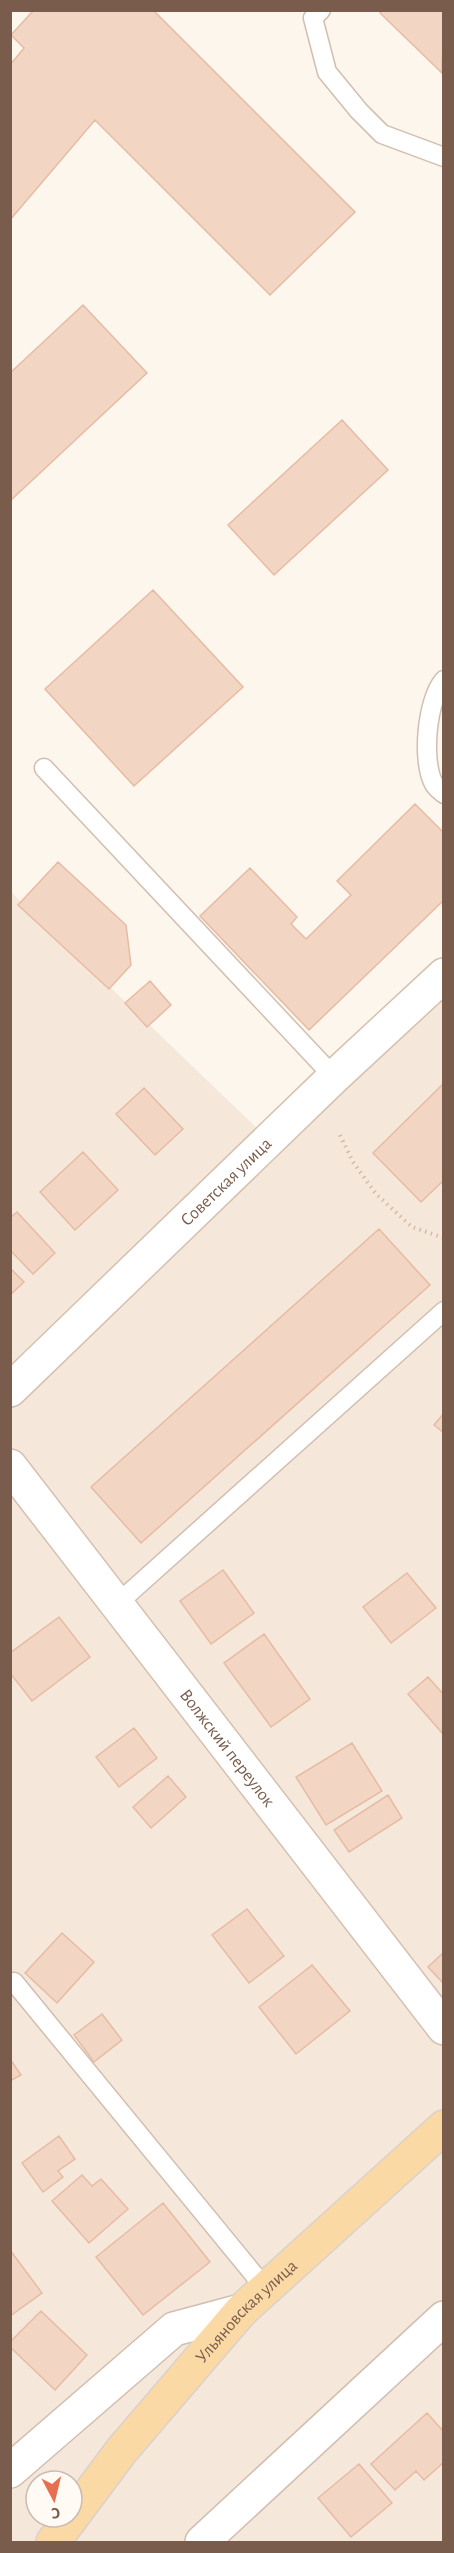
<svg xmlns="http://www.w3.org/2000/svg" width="454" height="2553" font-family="'Alegreya Sans',sans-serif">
	<rect width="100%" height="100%" fill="#fdf6ec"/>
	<path fill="#f5e8da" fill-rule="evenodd" d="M 10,891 L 260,1131 L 443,971 L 443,2542 L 11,2542 ZM 36,2481 L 72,2481 L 72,2517 L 36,2517 Z"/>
	<path fill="#f3d5c3" stroke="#e6bba3" stroke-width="1.5" d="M 31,10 L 153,10 L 355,212 L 270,295 L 95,120 L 10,220 L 10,65 L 24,48 L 11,35 L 32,12 Z
		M 382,10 L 444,10 L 442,73 L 380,13 Z
		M 83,305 L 147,373 L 10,501 L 10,373 Z
		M 342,420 L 388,470 L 274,575 L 228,525 Z
		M 153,590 L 243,687 L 134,786 L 45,689 Z
		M 415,804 L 444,833 L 444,900 L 309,1030 L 200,916 L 250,868 L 297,917 L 291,924 L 306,939 L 351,895 L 337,881 Z
		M 58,862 L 126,925 L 131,965 L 109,989 L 18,905 Z
		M 150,981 L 171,1005 L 147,1027 L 125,1003 Z
		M 444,1083 L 444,1180 L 421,1202 L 373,1153 Z
		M 144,1088 L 183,1129 L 155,1155 L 116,1114 Z
		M 83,1152 L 118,1190 L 75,1230 L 40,1192 Z
		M 17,1212 L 55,1253 L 33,1274 L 10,1250 L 10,1218 Z
		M 379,1229 L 430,1285 L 141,1543 L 91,1487 Z
		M 10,1268 L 24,1282 L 10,1295 Z
		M 444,1413 L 444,1433 L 434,1425 Z
		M 223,1570 L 254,1613 L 211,1644 L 180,1601 Z
		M 407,1573 L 436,1608 L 391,1643 L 363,1607 Z
		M 59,1617 L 90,1657 L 32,1701 L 10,1673 L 10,1653 Z
		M 264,1634 L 310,1699 L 271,1727 L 224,1663 Z
		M 428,1677 L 444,1695 L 443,1734 L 408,1694 Z
		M 134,1728 L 157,1758 L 119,1787 L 96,1757 Z
		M 352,1743 L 382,1791 L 326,1825 L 296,1777 Z
		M 168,1776 L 186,1797 L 151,1828 L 133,1807 Z
		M 388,1795 L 402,1818 L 349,1852 L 334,1830 Z
		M 247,1909 L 284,1956 L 249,1983 L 212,1935 Z
		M 62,1933 L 94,1962 L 57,2003 L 25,1973 Z
		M 444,1952 L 444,1984 L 428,1967 Z
		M 312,1965 L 350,2011 L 296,2054 L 259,2007 Z
		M 102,2014 L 122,2040 L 94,2062 L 74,2035 Z
		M 10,2059 L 21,2075 L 10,2081 Z
		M 59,2136 L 75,2159 L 58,2171 L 63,2177 L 43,2192 L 22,2163 Z
		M 82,2175 L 92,2186 L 101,2179 L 128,2209 L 89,2243 L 52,2201 Z
		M 163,2203 L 210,2262 L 143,2315 L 96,2257 Z
		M 10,2250 L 42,2293 L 10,2316 Z
		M 41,2311 L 87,2355 L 55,2390 L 10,2347 L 10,2342 Z
		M 427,2413 L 444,2432 L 444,2462 L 424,2480 L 416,2471 L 395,2490 L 371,2464 Z
		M 359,2464 L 392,2503 L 351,2537 L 318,2498 Z"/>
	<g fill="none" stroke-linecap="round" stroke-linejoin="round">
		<g stroke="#d1beb0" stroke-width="21">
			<path id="lane" d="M 321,10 L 313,18 L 327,72 L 359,111 L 382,134 L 444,157
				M 444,680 C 427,699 421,761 434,784 C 436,788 441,791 444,794
				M 44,768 L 334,1077
				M 117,1604 L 444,1311
				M 14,1982 L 265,2288"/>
		</g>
		<g stroke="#d1beb0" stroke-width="36">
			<path id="street" d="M 10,2471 L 174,2329 L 241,2311
				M 202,2542 L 444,2318"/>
		</g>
		<g stroke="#d6c0b0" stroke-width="36">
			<g id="secondary">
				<path id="s1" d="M 10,1390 L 334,1077 L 444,975"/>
				<path id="s2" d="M 10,1466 L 444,2028"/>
			</g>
		</g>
		<g stroke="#dad1cd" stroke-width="36">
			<g id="primary">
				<path id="s3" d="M 72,2517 L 122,2450 L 241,2311 L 444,2127"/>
				<path d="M 53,2542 L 72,2517"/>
			</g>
		</g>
		<path stroke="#d9b8a5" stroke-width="4" stroke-dasharray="1.5 4.5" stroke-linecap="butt" d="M 340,1135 L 353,1162 L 376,1194 L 412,1227 L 444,1238"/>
		<use href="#lane" stroke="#fff" stroke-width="18"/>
		<use href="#street" stroke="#fff" stroke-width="33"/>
		<use href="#secondary" stroke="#fff" stroke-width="33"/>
		<use href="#primary" stroke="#fbd9a5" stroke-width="33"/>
	</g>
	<g text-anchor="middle" stroke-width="6" stroke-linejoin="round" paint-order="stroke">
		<g font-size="18" fill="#7a5c4d" stroke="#fffaf3">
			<text dy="6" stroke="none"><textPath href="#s1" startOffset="300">Советская улица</textPath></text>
			<text dy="6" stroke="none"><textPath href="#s2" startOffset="356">Волжский переулок</textPath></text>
			<text dy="6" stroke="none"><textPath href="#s3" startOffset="270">Ульяновская улица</textPath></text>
		</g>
	</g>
	<rect width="454" height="2553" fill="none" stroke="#7a5c4d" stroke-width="24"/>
	<g transform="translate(54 2499) rotate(173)"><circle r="28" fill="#fffaf3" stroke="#cabbb1" stroke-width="1.5"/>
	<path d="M0-4.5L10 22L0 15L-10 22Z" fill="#e76f51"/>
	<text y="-9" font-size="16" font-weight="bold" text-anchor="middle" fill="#7a5c4d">С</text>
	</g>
</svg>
